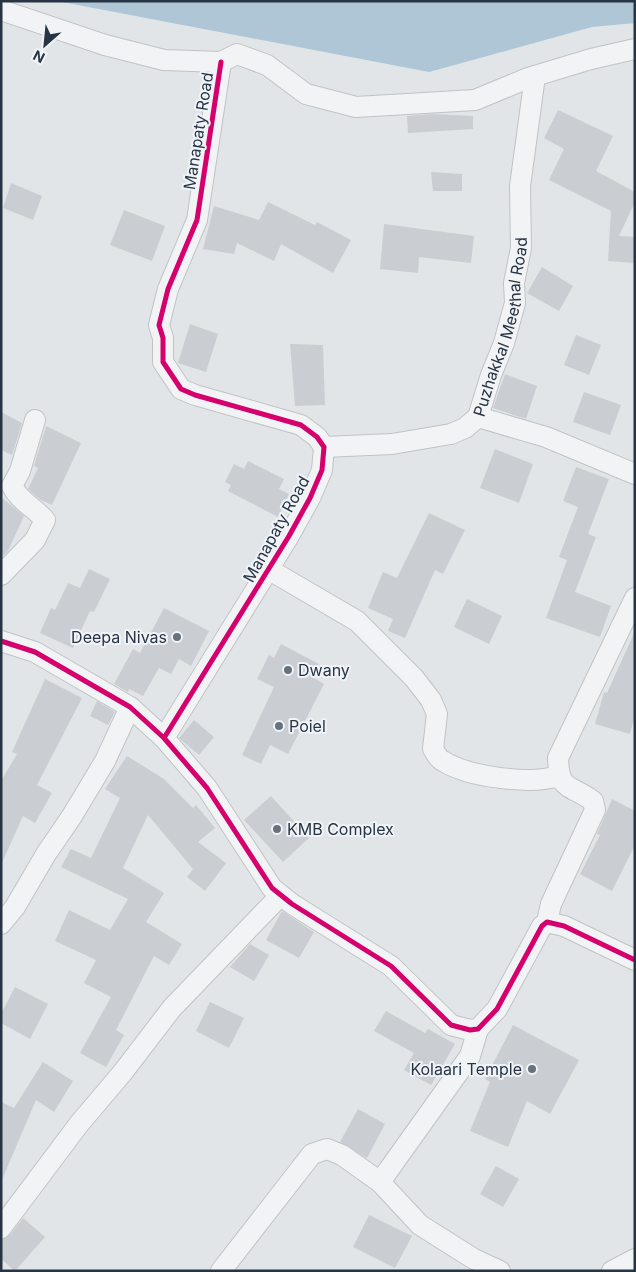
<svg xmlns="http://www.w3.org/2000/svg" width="636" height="1272" font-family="Inter,sans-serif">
	<rect width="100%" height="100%" fill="#e2e5e8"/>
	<path fill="#aec6d6" d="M 57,1 L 635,1 L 635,23 L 592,27 L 429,72 Z"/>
	<path fill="#cacdd1" d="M 558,110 L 613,136 L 596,171 L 635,192 L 635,202 L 619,236 L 635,237 L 635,263 L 608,261 L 611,211 L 549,180 L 564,149 L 544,138 Z
		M 431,114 L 473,116 L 473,129 L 408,133 L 407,116 Z
		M 431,172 L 462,174 L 462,191 L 433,191 Z
		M 11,183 L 42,196 L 33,220 L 3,208 Z
		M 268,202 L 315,225 L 317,222 L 351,240 L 333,273 L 281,244 L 274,261 L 237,243 L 234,254 L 203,249 L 214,206 L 259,220 Z
		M 124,210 L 165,226 L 152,261 L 110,245 Z
		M 384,224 L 474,236 L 471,263 L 419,257 L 418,273 L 380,269 Z
		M 542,267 L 573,286 L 559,311 L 527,293 Z
		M 190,324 L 218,334 L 206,372 L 178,363 Z
		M 576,335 L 601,345 L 589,375 L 564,365 Z
		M 290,344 L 323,345 L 325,405 L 295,406 Z
		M 505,374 L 537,386 L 526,419 L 493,408 Z
		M 584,392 L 621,405 L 610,435 L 573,422 Z
		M 1,412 L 22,423 L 12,455 L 1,450 Z
		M 46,426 L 81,443 L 52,505 L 41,500 L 28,489 L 38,468 L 34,466 Z
		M 495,449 L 533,464 L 519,503 L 480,488 Z
		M 248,461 L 284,479 L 279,489 L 289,494 L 278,517 L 228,491 L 231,485 L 225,482 L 234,464 L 244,469 Z
		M 576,467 L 609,479 L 588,534 L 596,537 L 575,592 L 611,606 L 600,637 L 546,618 L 567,560 L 559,557 L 578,507 L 563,501 Z
		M 1,497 L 24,516 L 8,551 L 1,558 Z
		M 429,513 L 465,530 L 443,574 L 435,570 L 405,638 L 388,631 L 393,619 L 368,608 L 383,572 L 397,578 Z
		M 89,569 L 110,579 L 94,612 L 90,611 L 73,648 L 40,633 L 51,608 L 55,610 L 68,583 L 80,588 Z
		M 467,599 L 502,616 L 489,644 L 454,627 Z
		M 164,608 L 209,631 L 191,666 L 179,659 L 171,674 L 159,668 L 143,696 L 129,689 L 128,692 L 114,684 L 133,649 L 140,653 Z
		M 635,631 L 635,715 L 630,734 L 595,724 L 604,692 L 607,693 Z
		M 281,644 L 319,664 L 312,677 L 324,684 L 288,754 L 270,745 L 261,764 L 242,755 L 274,687 L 257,679 L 269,655 L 274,658 Z
		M 45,679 L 82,698 L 37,785 L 52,793 L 35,823 L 23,816 L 1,865 L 1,781 L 17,754 L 12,752 Z
		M 97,701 L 115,712 L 108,725 L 90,716 Z
		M 194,720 L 214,737 L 199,755 L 179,738 Z
		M 127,756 L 164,779 L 193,808 L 196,805 L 215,828 L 198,842 L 226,863 L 205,891 L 187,877 L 193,869 L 148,815 L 123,868 L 164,893 L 146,922 L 182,944 L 169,965 L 154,956 L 116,1030 L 124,1035 L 106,1067 L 80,1053 L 111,997 L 84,983 L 96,960 L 55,941 L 69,910 L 110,930 L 128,899 L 61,867 L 71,849 L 91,858 L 120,798 L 105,789 Z
		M 271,796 L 309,838 L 283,862 L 244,820 Z
		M 612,799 L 635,811 L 635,845 L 612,891 L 580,874 L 600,835 L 597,834 Z
		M 282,911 L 314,932 L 299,958 L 266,940 Z
		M 250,944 L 269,955 L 254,981 L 230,967 Z
		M 15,987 L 48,1004 L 30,1039 L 1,1023 L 1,1014 Z
		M 210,1002 L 244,1018 L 229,1048 L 196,1031 Z
		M 386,1011 L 425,1033 L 428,1029 L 455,1044 L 431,1085 L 404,1070 L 414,1053 L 374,1031 Z
		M 513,1025 L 579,1060 L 550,1114 L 527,1101 L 508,1147 L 470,1131 L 490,1082 L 485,1079 Z
		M 43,1062 L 73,1081 L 54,1112 L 36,1100 L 1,1182 L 1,1102 L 14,1108 Z
		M 358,1109 L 385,1124 L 367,1158 L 340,1142 Z
		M 496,1166 L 519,1179 L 503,1207 L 480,1194 Z
		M 369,1215 L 412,1236 L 395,1268 L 353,1247 Z
		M 23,1218 L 45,1237 L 15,1271 L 1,1259 L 1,1240 L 10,1235 Z"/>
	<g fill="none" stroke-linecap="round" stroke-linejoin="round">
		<g stroke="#c0c3c6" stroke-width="22">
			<g id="minor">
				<path d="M 1,10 L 105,45 L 164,60 L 221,62 L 237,54 L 267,65 L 306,94 L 356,107 L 475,100 L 528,78 L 591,59 L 635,49"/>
				<path d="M 478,417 L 546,437 L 635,474"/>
				<path id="s1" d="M 324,447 L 392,444 L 451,434 L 465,428 L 478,417 L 491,375 L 504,343 L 515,303 L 514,283 L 521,248 L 520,186 L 535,76"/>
				<path d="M 268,569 L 357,621 L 414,678 L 431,700 L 437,714 L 433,749 C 436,753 438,759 443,761 C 468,777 531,785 558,776"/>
				<path d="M 1,575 L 35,540 L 45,520 C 34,507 19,501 12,486 L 20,471 L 35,420"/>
				<path d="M 1,641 L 35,652 L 130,707 L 164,738 L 207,788 L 272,888 L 292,904 L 391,966 L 451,1025 L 470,1030 L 478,1029 L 497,1009 L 542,926 L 547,922 L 564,926 L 635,960"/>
				<path d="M 164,738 L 289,536 L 310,498 L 322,470 L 324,447 L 317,437 L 301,425 L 195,395 L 181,389 L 163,362 L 163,338 L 159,325 L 168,289 L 197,220 L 221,62"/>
				<path d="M 547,922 L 551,904 L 595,810 L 593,801 C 570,784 559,792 558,758 L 635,598"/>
				<path d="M 1,924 L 15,907 L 46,854 L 72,816 L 105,761 L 130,707"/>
				<path d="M 380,1182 L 420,1225 L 474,1259 L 500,1271"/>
				<path d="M 1,1228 L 79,1124 L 123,1072 L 172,1008 L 280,896"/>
				<path d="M 221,1271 L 312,1154 L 327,1149 L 342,1155 L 380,1182 L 470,1056 L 478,1029"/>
				<path d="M 612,1271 L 635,1259"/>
			</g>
		</g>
		<use href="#minor" stroke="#f2f3f4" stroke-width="20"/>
		<g stroke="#f0f4f8" stroke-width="8">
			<path id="cycleway" d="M 1,641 L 35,652 L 130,707 L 164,738 L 207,788 L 272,888 L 292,904 L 391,966 L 451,1025 L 470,1030 L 478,1029 L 497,1009 L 542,926 L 547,922 L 564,926 L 635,960
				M 164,738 L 289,536 L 310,498 L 322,470 L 324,447 L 317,437 L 301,425 L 195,395 L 181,389 L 163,362 L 163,338 L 159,325 L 168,289 L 197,220 L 221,62"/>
		</g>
		<use href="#cycleway" stroke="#d6006c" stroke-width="5"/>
	</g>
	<g fill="#68727d" stroke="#f0f4f8" stroke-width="2">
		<circle cx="177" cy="637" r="5"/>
		<circle cx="288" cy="670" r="5"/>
		<circle cx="279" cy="726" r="5"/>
		<circle cx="277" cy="829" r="5"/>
		<circle cx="532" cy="1069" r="5"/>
	</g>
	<g text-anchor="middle" stroke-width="4" stroke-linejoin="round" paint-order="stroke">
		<g font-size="16" fill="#273444" stroke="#f0f4f8">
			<text transform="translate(198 131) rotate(-81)" y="6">Manapaty Road</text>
			<text dy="6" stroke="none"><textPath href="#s1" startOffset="254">Puzhakkal Meethal Road</textPath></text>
			<text transform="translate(276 529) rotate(-61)" y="6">Manapaty Road</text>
		</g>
		<g font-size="16" fill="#273444" stroke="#f0f4f8" text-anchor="start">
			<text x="167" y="643" text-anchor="end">Deepa Nivas</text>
			<text x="298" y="676">Dwany</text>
			<text x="289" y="732">Poiel</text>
			<text x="287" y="835">KMB Complex</text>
			<text x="522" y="1075" text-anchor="end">Kolaari Temple</text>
		</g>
	</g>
	<rect width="636" height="1272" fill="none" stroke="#273444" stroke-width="5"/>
	<g transform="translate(45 45) rotate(207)" stroke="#f0f4f8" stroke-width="4" paint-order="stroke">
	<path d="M0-4L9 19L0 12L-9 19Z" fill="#273444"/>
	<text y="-8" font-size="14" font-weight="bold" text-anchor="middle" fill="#273444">N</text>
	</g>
</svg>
